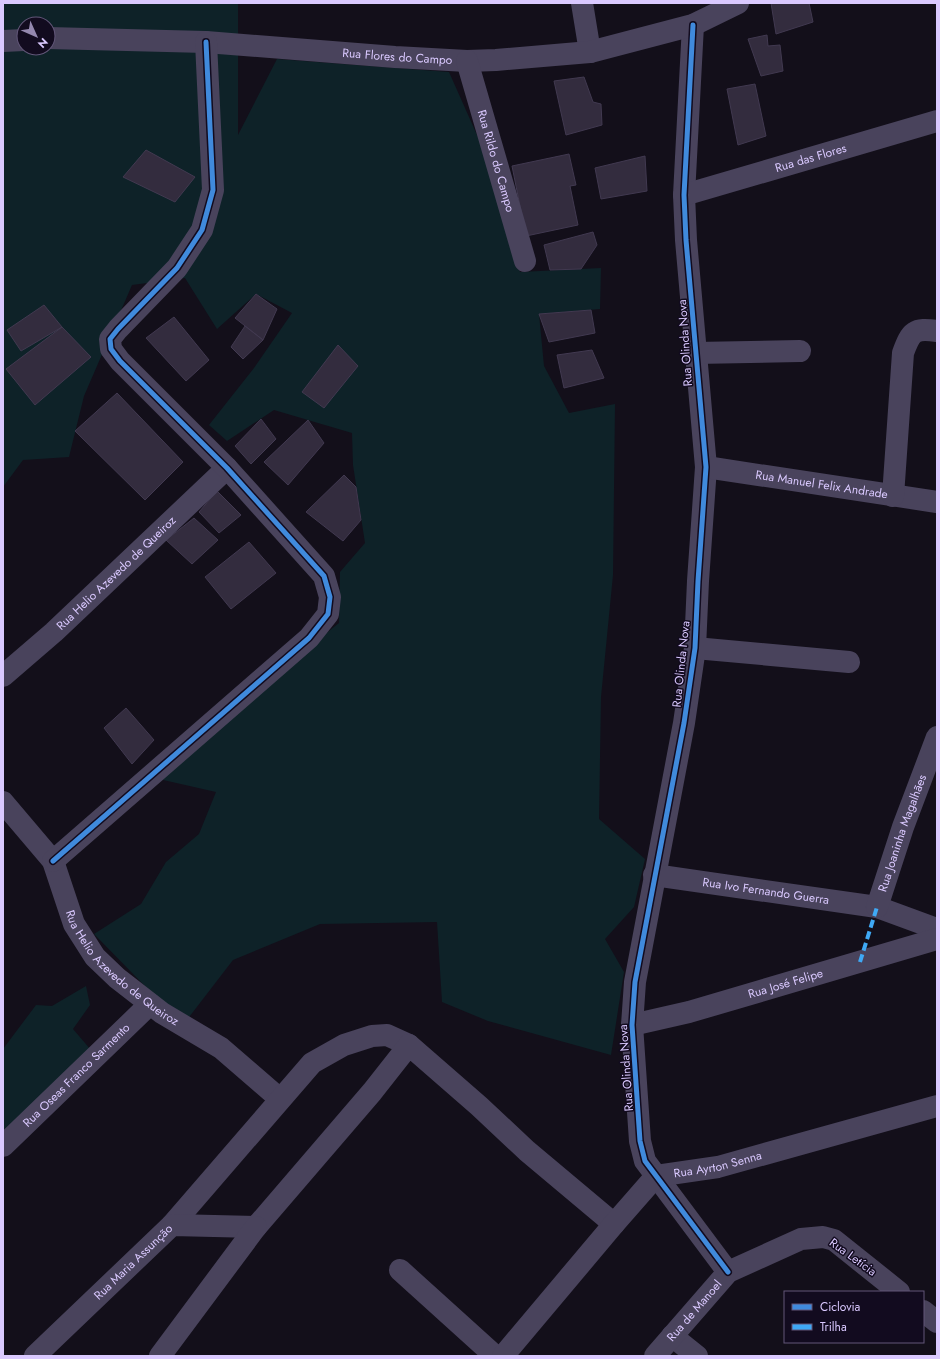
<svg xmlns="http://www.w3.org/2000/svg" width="940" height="1359" font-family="Jost,sans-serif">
	<rect width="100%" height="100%" fill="#130f1a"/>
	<path fill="#0e2228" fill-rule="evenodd" d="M 3,3 L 238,3 L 238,135 L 277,59 L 449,72 L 493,171 L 506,213 L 520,272 L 601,268 L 600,309 L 539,314 L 544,366 L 569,413 L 615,404 L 613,575 L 601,697 L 599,819 L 645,859 L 634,907 L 605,939 L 624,972 L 611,1055 L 488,1021 L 442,1002 L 437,922 L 320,924 L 233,960 L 183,1025 L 94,934 L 141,904 L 166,862 L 199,834 L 216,792 L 150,777 L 182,748 L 339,623 L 340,572 L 365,543 L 353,465 L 352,433 L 274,410 L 227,441 L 209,425 L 254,368 L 292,313 L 256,294 L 217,329 L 185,278 L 132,285 L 84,396 L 69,457 L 23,460 L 3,487 ZM 24,24 L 48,24 L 48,48 L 24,48 Z
		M 86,986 L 90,1005 L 73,1029 L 91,1050 L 3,1141 L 3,1049 L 36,1005 L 52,1006 Z"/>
	<path fill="#332c3e" stroke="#413950" d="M 771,3 L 809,3 L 813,22 L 776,34 Z
		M 767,35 L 768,46 L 780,45 L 783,71 L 761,76 L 748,39 Z
		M 584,77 L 593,102 L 601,104 L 602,125 L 566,135 L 554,81 Z
		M 755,84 L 766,136 L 738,145 L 727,89 Z
		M 146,150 L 195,177 L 175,202 L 123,177 Z
		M 569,154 L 576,185 L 570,186 L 578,225 L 526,236 L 512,166 Z
		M 645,156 L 647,191 L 601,199 L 595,168 Z
		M 593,232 L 597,245 L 581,269 L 550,270 L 544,245 Z
		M 256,294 L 277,309 L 263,340 L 235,318 Z
		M 44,305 L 62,327 L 21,351 L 7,330 Z
		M 591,310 L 595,333 L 549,342 L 539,314 Z
		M 174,317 L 209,360 L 186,381 L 146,338 Z
		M 245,326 L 263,340 L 243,359 L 231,347 Z
		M 62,327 L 91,357 L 35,405 L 6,369 Z
		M 338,345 L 358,366 L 324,408 L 302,392 Z
		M 592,350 L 604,378 L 564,388 L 557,355 Z
		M 117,393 L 183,462 L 145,500 L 75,431 Z
		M 261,419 L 276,439 L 251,464 L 235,446 Z
		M 308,420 L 324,443 L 288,485 L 264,462 Z
		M 344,475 L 356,487 L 361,520 L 343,541 L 306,512 Z
		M 217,491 L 241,515 L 219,533 L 199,512 Z
		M 194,518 L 218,540 L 192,564 L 166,540 Z
		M 249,542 L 276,573 L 231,609 L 205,577 Z
		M 126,708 L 154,740 L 132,764 L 104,728 Z"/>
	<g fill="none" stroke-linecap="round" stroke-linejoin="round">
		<g stroke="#49435c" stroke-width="22">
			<path d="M 582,3 L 590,52"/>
			<path d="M 693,25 L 684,195 L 686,240 L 706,467 L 698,581 L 695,648 L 684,723 L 635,982 L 632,1025 L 640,1141 L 645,1161 L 728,1272"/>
			<path id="s1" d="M 48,38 L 206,42 L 395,57 L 467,61 L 496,60 L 590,52 L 693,25 L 738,3"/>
			<path d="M 3,41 L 24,40"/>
			<path id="s2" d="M 467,61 L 525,261"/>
			<path id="s3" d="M 684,195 L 937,121"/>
			<path d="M 695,353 L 800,351"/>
			<path id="s4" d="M 706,467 L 937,502"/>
			<path d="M 893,496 L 903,353 C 911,331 914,328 937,331"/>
			<path d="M 695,648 L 849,662"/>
			<path id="s5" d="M 3,676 L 54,632 L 227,468"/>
			<path id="s6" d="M 3,802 L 53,861 L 74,924 L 95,957 L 117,978 L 162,1013 L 221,1048 L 280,1099"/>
			<path d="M 53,861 L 309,638 L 328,614 L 330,597 L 324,576 L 227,468 L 120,361 L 111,349 L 110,339 L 118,329 L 177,268 L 202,230 L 213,190 L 206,42"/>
			<path id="s7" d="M 654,875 L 877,907 L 937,929"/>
			<path id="s8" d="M 877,907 L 903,827 L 937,737"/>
			<path id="s9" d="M 632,1025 L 689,1012 L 937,939"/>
			<path id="s10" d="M 3,1146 L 150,1004"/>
			<path d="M 172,1225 L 312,1063 L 344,1045 L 372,1036 L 387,1035 L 409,1045"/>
			<path d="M 400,1270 L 495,1356"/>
			<path d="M 923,1311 L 937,1322"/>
			<path d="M 672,1336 L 697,1356"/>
			<path id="s11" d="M 35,1356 L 172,1225 L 256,1227 L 372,1092 L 409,1045 L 479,1106 L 527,1151 L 614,1224"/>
			<path d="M 160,1356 L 256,1227"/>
			<path id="s12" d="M 503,1356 L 614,1224 L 656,1176 L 718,1167 L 937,1106"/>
			<path id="s13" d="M 655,1356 L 728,1272 L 801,1239 L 823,1237 L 834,1240 L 899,1292"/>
		</g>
		<path stroke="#3fa9f5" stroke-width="4" stroke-dasharray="8 4" stroke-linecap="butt" d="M 860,962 L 877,907"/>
		<g stroke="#120b1f" stroke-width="8">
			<path id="cycleway" d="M 693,25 L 684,195 L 686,240 L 706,467 L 698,581 L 695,648 L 684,723 L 635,982 L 632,1025 L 640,1141 L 645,1161 L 728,1272
				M 53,861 L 309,638 L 328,614 L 330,597 L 324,576 L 227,468 L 120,361 L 111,349 L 110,339 L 118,329 L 177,268 L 202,230 L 213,190 L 206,42"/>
		</g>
		<use href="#cycleway" stroke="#408adc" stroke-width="5"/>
	</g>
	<g text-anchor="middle" stroke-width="3" stroke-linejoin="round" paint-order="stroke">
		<g font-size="12" fill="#dac9ff" stroke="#120b1f">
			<text dy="4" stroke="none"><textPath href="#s1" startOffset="350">Rua Flores do Campo</textPath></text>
			<text dy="4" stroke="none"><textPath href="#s3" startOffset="132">Rua das Flores</textPath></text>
			<text dy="4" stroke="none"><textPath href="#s2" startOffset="104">Rua Rildo do Campo</textPath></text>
			<text transform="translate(685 343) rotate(-94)" y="4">Rua Olinda Nova</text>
			<text dy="4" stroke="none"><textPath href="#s4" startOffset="117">Rua Manuel Felix Andrade</textPath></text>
			<text dy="4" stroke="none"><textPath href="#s5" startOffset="153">Rua Helio Azevedo de Queiroz</textPath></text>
			<text transform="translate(681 664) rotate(-84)" y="4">Rua Olinda Nova</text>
			<text dy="4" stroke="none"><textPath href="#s8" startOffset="78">Rua Joaninha Magalhães</textPath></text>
			<text dy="4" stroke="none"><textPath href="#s7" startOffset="113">Rua Ivo Fernando Guerra</textPath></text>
			<text dy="4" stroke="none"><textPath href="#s6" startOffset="209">Rua Helio Azevedo de Queiroz</textPath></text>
			<text dy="4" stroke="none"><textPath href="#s9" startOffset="159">Rua José Felipe</textPath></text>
			<text transform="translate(626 1068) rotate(-94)" y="4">Rua Olinda Nova</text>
			<text dy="4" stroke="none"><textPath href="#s10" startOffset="102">Rua Oseas Franco Sarmento</textPath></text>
			<text dy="4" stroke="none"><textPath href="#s12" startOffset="299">Rua Ayrton Senna</textPath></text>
			<text transform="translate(853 1257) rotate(36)" y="4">Rua Letícia</text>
			<text dy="4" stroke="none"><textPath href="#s11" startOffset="136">Rua Maria Assunção</textPath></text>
			<text dy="4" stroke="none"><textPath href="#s13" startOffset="60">Rua de Manoel</textPath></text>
		</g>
	</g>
	<rect width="940" height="1359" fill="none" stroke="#dac9ff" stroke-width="8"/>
	<rect x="784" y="1291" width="140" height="52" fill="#120b1f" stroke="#625779"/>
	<rect x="792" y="1304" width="20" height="6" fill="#408adc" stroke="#625779"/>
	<text x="820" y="1311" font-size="12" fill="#dac9ff">Ciclovia</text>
	<rect x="792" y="1324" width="20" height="6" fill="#3fa9f5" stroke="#625779"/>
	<text x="820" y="1331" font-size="12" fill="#dac9ff">Trilha</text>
	<g transform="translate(36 36) rotate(135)"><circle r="19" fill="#120b1f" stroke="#625779"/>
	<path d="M0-3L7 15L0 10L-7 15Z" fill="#9488af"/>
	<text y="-6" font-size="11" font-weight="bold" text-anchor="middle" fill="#dac9ff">N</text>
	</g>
</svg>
